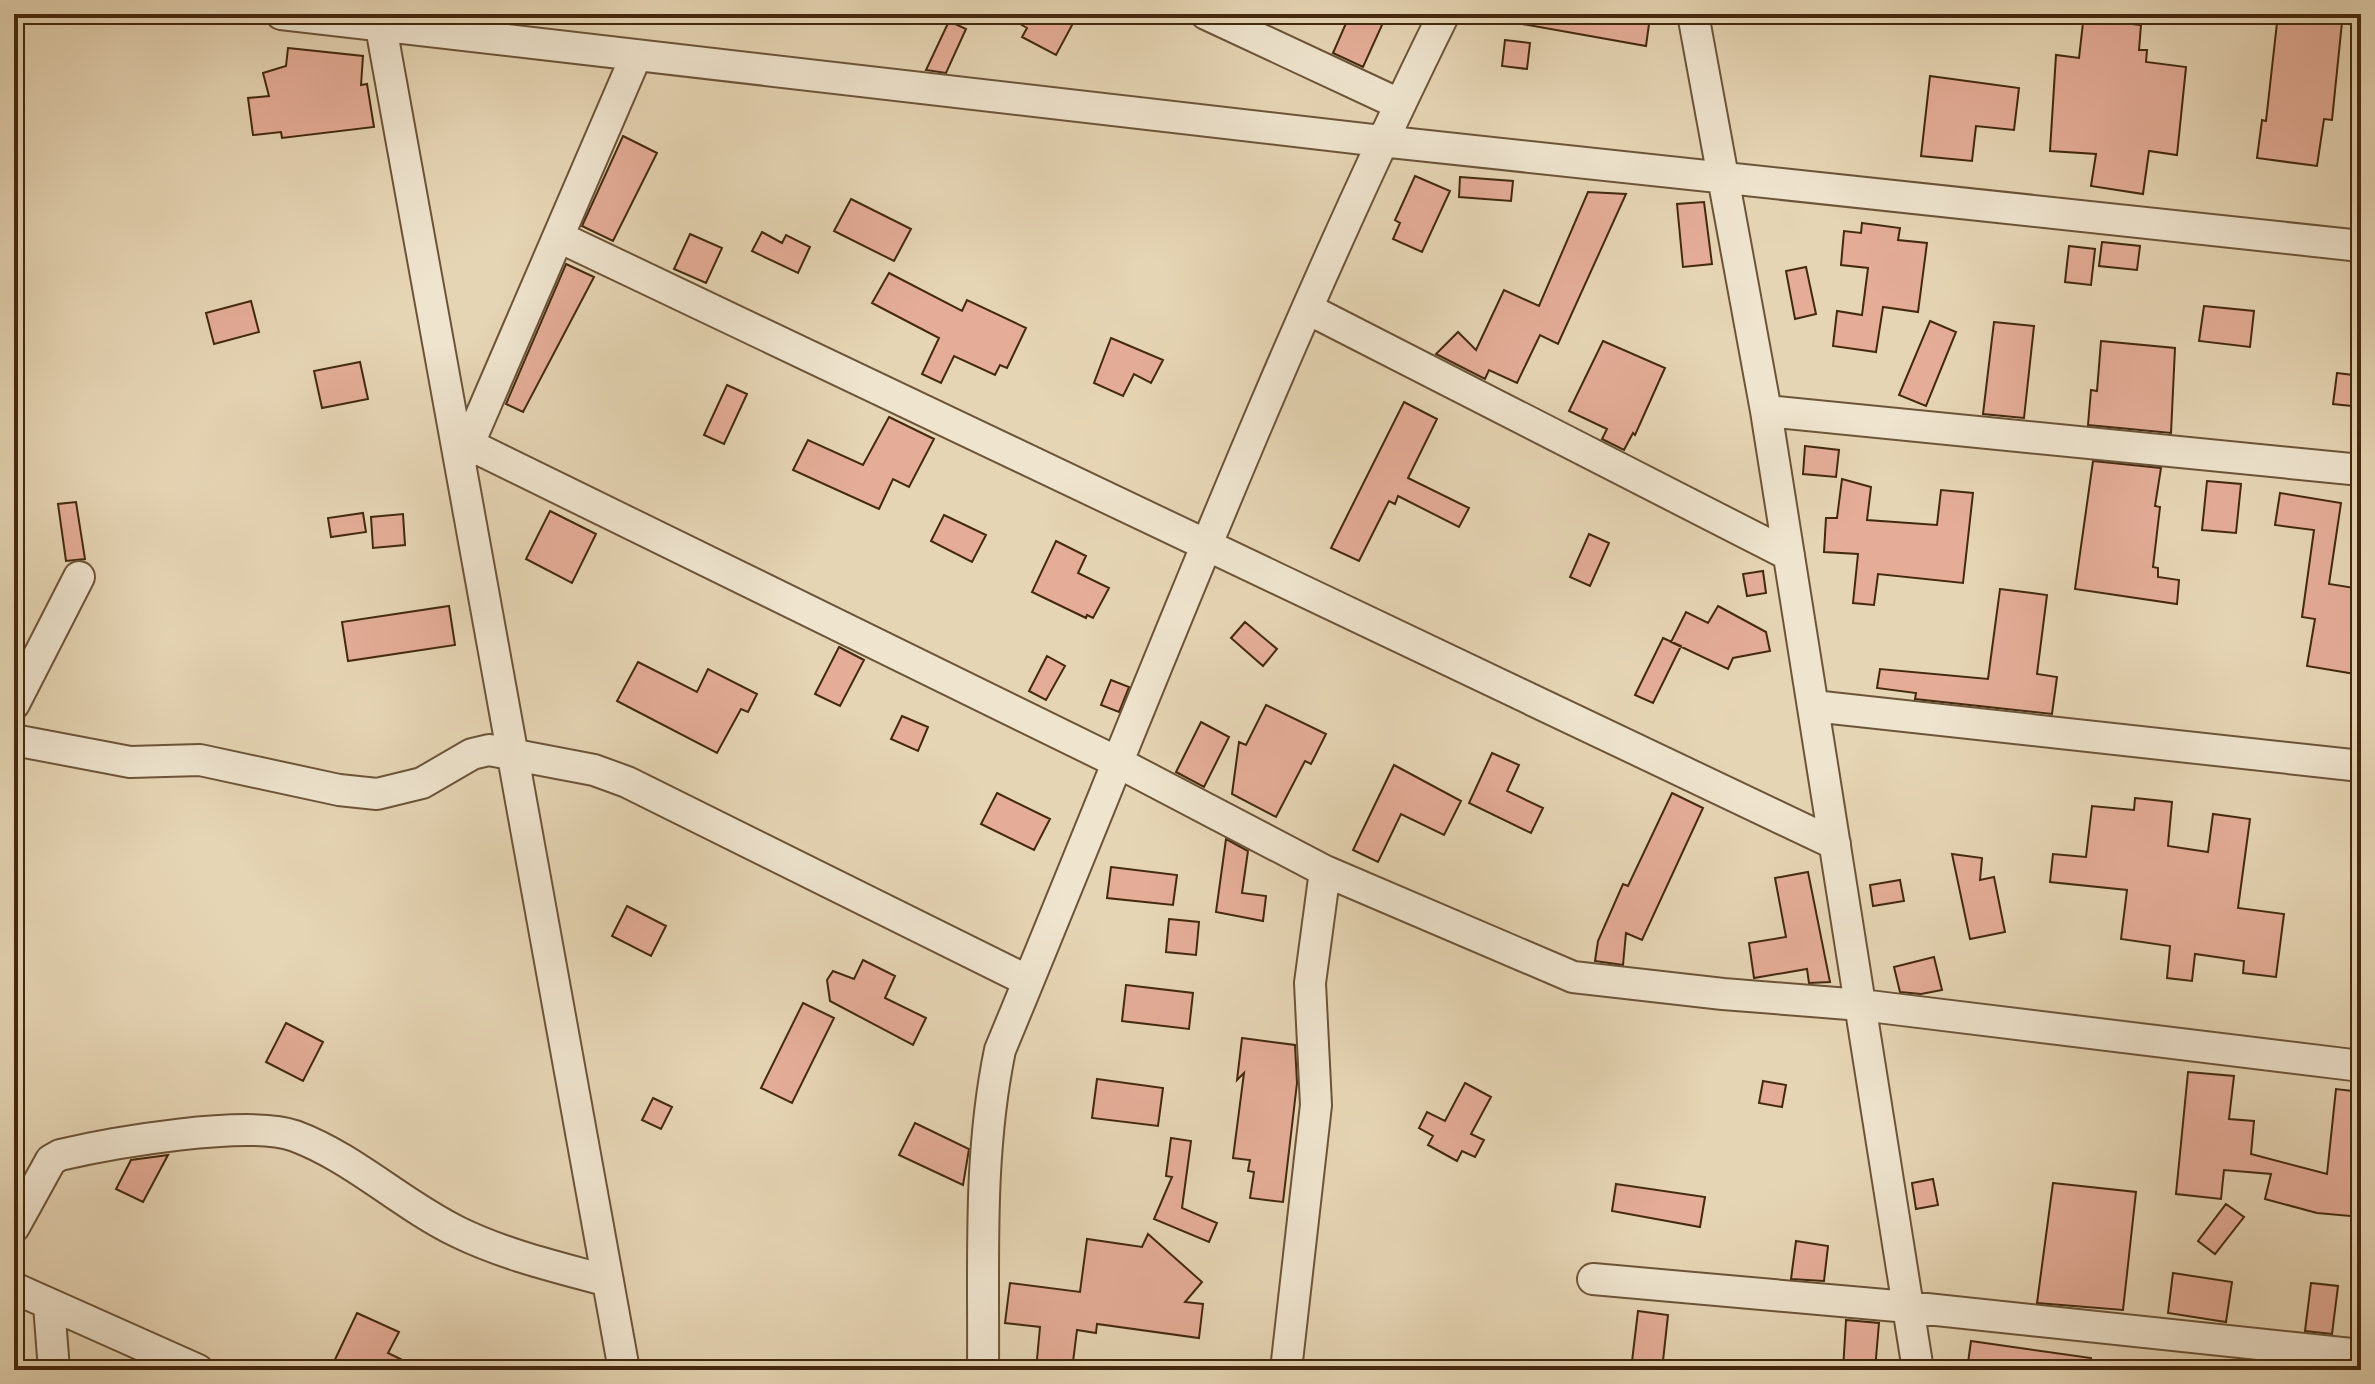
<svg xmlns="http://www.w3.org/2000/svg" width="2375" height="1384" font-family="'Libre Bodoni',serif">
	<rect width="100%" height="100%" fill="#e6d5b4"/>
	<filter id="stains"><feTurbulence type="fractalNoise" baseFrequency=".0025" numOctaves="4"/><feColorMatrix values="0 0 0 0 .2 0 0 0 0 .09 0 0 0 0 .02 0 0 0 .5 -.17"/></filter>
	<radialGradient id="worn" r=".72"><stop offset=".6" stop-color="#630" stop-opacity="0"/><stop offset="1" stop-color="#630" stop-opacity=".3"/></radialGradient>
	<path fill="#e5ad98" stroke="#43290e" stroke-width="2" d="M 1003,14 L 1078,14 L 1056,55 L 1022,37 L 1027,28 Z
		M 1350,14 L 1387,14 L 1363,67 L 1333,53 Z
		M 1523,14 L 1578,14 L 1649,24 L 1646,46 L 1522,24 Z
		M 2084,14 L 2106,14 L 2105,21 L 2141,25 L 2139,50 L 2147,50 L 2146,62 L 2186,67 L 2177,155 L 2149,151 L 2143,194 L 2091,186 L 2096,154 L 2050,151 L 2056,55 L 2079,58 Z
		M 2278,14 L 2342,22 L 2332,120 L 2324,119 L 2317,166 L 2257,158 L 2262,120 L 2266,121 Z
		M 949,21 L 966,29 L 946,73 L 926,70 Z
		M 1505,40 L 1530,43 L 1527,69 L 1502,66 Z
		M 288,48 L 363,56 L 361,85 L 367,84 L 374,127 L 282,138 L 281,132 L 253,135 L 248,98 L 269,96 L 263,73 L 286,66 Z
		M 1930,76 L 2019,88 L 2014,130 L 1976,126 L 1972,161 L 1921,156 Z
		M 623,136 L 657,153 L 613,241 L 582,226 Z
		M 1415,176 L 1450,191 L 1422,252 L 1393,239 L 1400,223 L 1395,220 Z
		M 1460,177 L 1513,181 L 1511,201 L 1459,197 Z
		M 1588,192 L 1626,194 L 1558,344 L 1540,335 L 1517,383 L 1489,370 L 1485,379 L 1436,354 L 1458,332 L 1476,350 L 1504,290 L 1539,306 Z
		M 851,199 L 911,229 L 894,261 L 834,231 Z
		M 1704,202 L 1712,264 L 1683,267 L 1677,204 Z
		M 1862,223 L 1900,228 L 1898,240 L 1927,243 L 1918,312 L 1883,307 L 1876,352 L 1833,346 L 1837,311 L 1862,315 L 1868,268 L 1841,265 L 1844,231 L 1861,233 Z
		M 762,232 L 782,243 L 786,235 L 810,247 L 798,273 L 752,251 Z
		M 690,234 L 722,248 L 706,283 L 674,269 Z
		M 2102,242 L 2140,246 L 2137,270 L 2099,266 Z
		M 2069,246 L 2095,249 L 2091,285 L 2065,282 Z
		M 566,264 L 594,277 L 523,412 L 506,404 Z
		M 1806,267 L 1816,314 L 1795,319 L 1786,271 Z
		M 889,273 L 962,311 L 967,300 L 1026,328 L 1007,368 L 1000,365 L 995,375 L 954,356 L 941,383 L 922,374 L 939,338 L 872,303 Z
		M 251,301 L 259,332 L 214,344 L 206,313 Z
		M 2204,306 L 2254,311 L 2250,347 L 2199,341 Z
		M 1930,321 L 1956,332 L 1926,406 L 1899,395 Z
		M 1994,322 L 2034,326 L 2024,418 L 1983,414 Z
		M 1111,338 L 1163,360 L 1151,383 L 1134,374 L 1123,396 L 1094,383 Z
		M 1603,341 L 1665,368 L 1635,435 L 1633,433 L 1624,450 L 1602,439 L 1607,429 L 1569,411 Z
		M 2101,341 L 2175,348 L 2171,433 L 2088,425 L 2091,390 L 2097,391 Z
		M 360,362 L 368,399 L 322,408 L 314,371 Z
		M 2337,373 L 2361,376 L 2361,407 L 2333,404 Z
		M 727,385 L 747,394 L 724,444 L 704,435 Z
		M 1404,402 L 1437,419 L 1408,478 L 1469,508 L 1459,527 L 1398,496 L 1395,504 L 1389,501 L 1359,561 L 1331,548 Z
		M 889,417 L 934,439 L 909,487 L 893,479 L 879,509 L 793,470 L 808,440 L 863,465 Z
		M 1805,446 L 1839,450 L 1836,477 L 1803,474 Z
		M 2093,461 L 2161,468 L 2155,506 L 2160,507 L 2153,567 L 2158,568 L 2158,577 L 2179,580 L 2177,604 L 2075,589 Z
		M 1842,479 L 1871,487 L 1867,520 L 1937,525 L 1941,490 L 1973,493 L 1963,583 L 1878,574 L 1874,605 L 1853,603 L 1858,554 L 1824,552 L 1826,518 L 1837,518 Z
		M 2207,481 L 2241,484 L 2236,533 L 2202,530 Z
		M 2280,493 L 2341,503 L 2329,584 L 2361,589 L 2358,613 L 2361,613 L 2361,675 L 2307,666 L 2315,619 L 2302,617 L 2314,530 L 2275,525 Z
		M 76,502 L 85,559 L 66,561 L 58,504 Z
		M 550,511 L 596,534 L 572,583 L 526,559 Z
		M 363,513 L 366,532 L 331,537 L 328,518 Z
		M 403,514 L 405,545 L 373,548 L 371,517 Z
		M 944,515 L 986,535 L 972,562 L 931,541 Z
		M 1589,534 L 1609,543 L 1590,586 L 1570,577 Z
		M 1056,541 L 1086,556 L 1078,573 L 1109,588 L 1093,618 L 1087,615 L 1086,618 L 1032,592 Z
		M 1763,571 L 1766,593 L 1747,596 L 1743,574 Z
		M 2000,589 L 2047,595 L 2037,674 L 2057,677 L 2052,714 L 1915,699 L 1916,693 L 1877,688 L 1880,669 L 1988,679 Z
		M 449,606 L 455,645 L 348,661 L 342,622 Z
		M 1718,606 L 1766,632 L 1770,651 L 1733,658 L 1728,669 L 1671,642 L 1686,612 L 1708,623 Z
		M 1245,622 L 1277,649 L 1263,666 L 1231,638 Z
		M 1663,638 L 1681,646 L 1653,703 L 1635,695 Z
		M 839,647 L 864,660 L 840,706 L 815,694 Z
		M 1047,656 L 1065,666 L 1046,700 L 1029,691 Z
		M 638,662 L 697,692 L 708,669 L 757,694 L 748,712 L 741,709 L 717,753 L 617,701 Z
		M 1111,680 L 1129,687 L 1119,712 L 1101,705 Z
		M 1266,705 L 1326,734 L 1311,764 L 1305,761 L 1276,817 L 1232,794 L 1239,742 L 1246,745 Z
		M 902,716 L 928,727 L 918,751 L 891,739 Z
		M 1201,722 L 1229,737 L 1204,787 L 1176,772 Z
		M 1492,753 L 1519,765 L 1507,791 L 1543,808 L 1531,833 L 1469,803 Z
		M 1394,765 L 1461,801 L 1444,835 L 1401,814 L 1378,862 L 1353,850 Z
		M 997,793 L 1050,819 L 1034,850 L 981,824 Z
		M 1672,793 L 1703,808 L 1642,940 L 1626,933 L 1623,965 L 1595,961 L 1598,941 L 1623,884 L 1628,886 Z
		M 2135,798 L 2172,802 L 2168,846 L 2208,852 L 2213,814 L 2250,819 L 2238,908 L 2284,914 L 2276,977 L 2243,973 L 2244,961 L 2195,954 L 2192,981 L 2167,978 L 2170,946 L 2121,939 L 2127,890 L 2050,882 L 2053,854 L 2086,857 L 2092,806 L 2134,810 Z
		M 1226,839 L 1248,851 L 1242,893 L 1266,896 L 1263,921 L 1216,912 Z
		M 1952,854 L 1982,858 L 1980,880 L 1994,877 L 2005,932 L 1970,939 Z
		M 1111,867 L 1177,875 L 1173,905 L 1107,898 Z
		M 1808,872 L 1830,982 L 1809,983 L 1807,969 L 1754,978 L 1749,943 L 1786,937 L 1775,878 Z
		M 1900,880 L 1904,901 L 1873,906 L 1870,885 Z
		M 627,906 L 666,926 L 651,956 L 612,936 Z
		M 1169,919 L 1199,922 L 1196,955 L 1166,952 Z
		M 1934,957 L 1942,990 L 1921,994 L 1900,992 L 1894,967 Z
		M 863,960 L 895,976 L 885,998 L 926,1018 L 913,1045 L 830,1001 L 827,980 L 833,971 L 854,979 Z
		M 1126,985 L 1193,993 L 1189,1029 L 1122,1021 Z
		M 803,1003 L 834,1018 L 792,1103 L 761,1088 Z
		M 286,1023 L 323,1042 L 303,1081 L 266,1062 Z
		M 1242,1038 L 1295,1045 L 1297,1083 L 1283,1202 L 1250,1198 L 1254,1172 L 1248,1171 L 1250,1160 L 1233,1158 L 1244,1073 L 1237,1080 Z
		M 2188,1072 L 2234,1076 L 2229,1119 L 2254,1121 L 2251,1154 L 2327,1174 L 2336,1089 L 2361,1092 L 2361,1217 L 2317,1213 L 2265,1199 L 2271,1174 L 2224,1170 L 2221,1199 L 2176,1194 Z
		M 1097,1079 L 1163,1088 L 1158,1126 L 1092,1118 Z
		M 1763,1081 L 1786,1085 L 1782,1107 L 1759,1103 Z
		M 1465,1083 L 1491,1097 L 1471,1134 L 1484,1140 L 1475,1157 L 1462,1151 L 1457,1161 L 1428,1145 L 1433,1136 L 1419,1128 L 1427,1112 L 1445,1121 Z
		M 653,1098 L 672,1107 L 661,1129 L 642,1120 Z
		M 915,1123 L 969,1149 L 963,1185 L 899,1155 Z
		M 1171,1138 L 1191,1141 L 1182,1208 L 1217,1223 L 1209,1242 L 1154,1219 L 1172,1177 L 1166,1176 Z
		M 168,1155 L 143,1202 L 116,1189 L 131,1160 Z
		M 1933,1179 L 1938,1205 L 1916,1209 L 1912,1183 Z
		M 2053,1183 L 2136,1192 L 2123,1310 L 2037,1303 Z
		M 1616,1184 L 1705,1197 L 1700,1227 L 1612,1211 Z
		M 2226,1204 L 2244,1217 L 2215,1254 L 2198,1241 Z
		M 1148,1234 L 1202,1282 L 1185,1302 L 1203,1304 L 1199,1338 L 1097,1324 L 1096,1333 L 1077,1330 L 1072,1370 L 1036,1370 L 1040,1327 L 1005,1323 L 1010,1283 L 1080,1292 L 1087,1239 L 1142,1247 Z
		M 1796,1241 L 1828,1246 L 1824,1281 L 1791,1279 Z
		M 2173,1273 L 2232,1282 L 2226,1322 L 2168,1313 Z
		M 2311,1283 L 2338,1286 L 2332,1334 L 2305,1331 Z
		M 1638,1311 L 1668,1315 L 1662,1370 L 1631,1370 Z
		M 357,1313 L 399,1332 L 388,1353 L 423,1370 L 330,1370 Z
		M 1846,1320 L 1879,1323 L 1875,1370 L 1843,1370 Z
		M 1971,1341 L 2091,1358 L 2090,1370 L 1967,1370 Z"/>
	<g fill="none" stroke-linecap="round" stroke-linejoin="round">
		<g stroke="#6c5438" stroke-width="34">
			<path id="street" d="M 281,14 L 1381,141 L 2361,246
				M 1206,14 L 1399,104
				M 1693,14 L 1766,411 L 1918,1370
				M 381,27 L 624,1370
				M 559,237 L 1835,844
				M 1308,309 L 1789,555
				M 1766,411 L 2361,470
				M 468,444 L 1117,762 L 1325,871 L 1573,977 L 1723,994 L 1861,1005 L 2361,1066
				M 461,462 L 636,56
				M 14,704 L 79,577
				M 1813,706 L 2361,766
				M 14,740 L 130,762 L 200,760 L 339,790 L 377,794 L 422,783 L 472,754 L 489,750 L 594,770 L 627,782 L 1028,981
				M 14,1227 L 51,1160 L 60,1155 C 111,1143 248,1119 295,1136 C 354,1158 402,1205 458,1232 C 505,1255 557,1267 608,1281
				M 1593,1279 L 1908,1307 L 2361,1355
				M 14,1288 L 198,1370
				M 49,1305 L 54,1370
				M 983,1370 C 984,1262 978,1156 1000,1050 C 1144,703 1277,351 1444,14
				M 1286,1370 L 1316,1105 L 1310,983 L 1325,871"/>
		</g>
		<use href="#street" stroke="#efe4ce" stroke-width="30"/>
	</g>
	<rect width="2375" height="1384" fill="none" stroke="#e6d5b4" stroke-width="48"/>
	<rect x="16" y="16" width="2343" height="1352" fill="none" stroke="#43290e" stroke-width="4"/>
	<rect x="24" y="24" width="2327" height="1336" fill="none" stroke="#43290e" stroke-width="2"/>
	<rect width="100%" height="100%" filter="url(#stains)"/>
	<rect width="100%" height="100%" fill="url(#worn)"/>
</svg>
